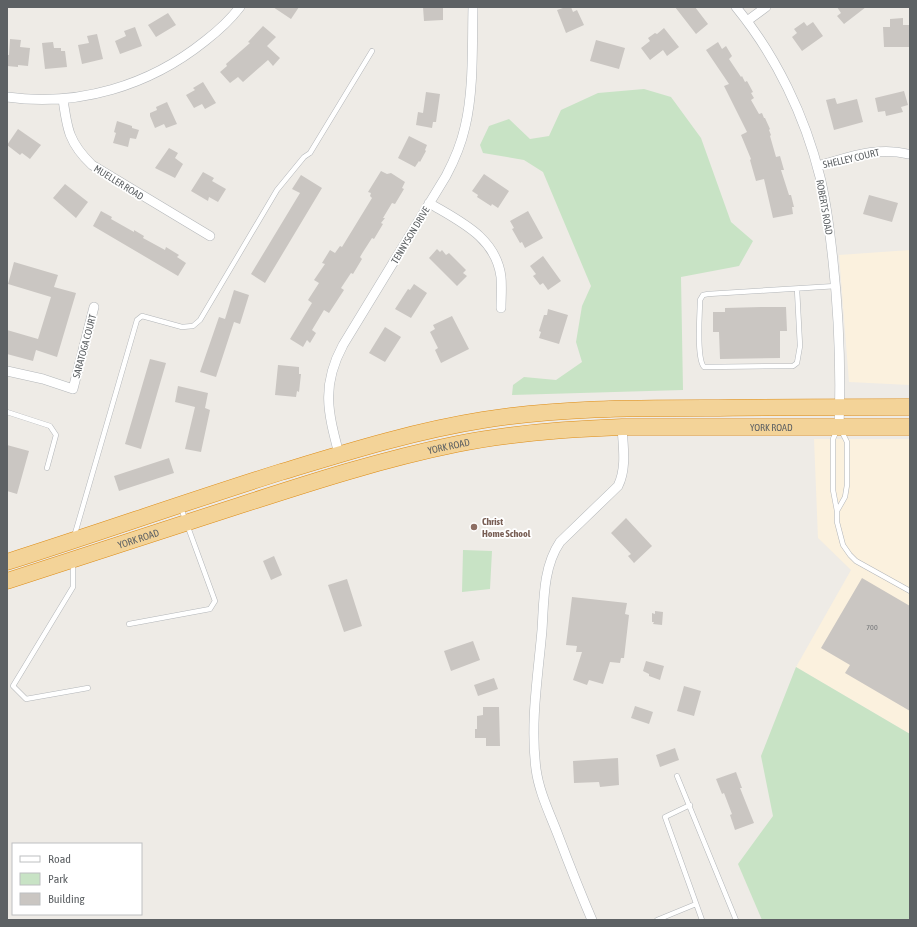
<svg xmlns="http://www.w3.org/2000/svg" width="917" height="927" font-family="'Asap Condensed',sans-serif">
	<rect width="100%" height="100%" fill="#eeebe6"/>
	<path fill="#fbf1de" d="M 910,250 L 910,385 L 849,382 L 839,255 Z
		M 814,439 L 910,439 L 910,734 L 796,667 L 851,570 L 818,538 Z"/>
	<path fill="#c8e3c5" d="M 644,89 L 671,97 L 701,138 L 731,222 L 753,241 L 739,266 L 681,277 L 683,390 L 512,395 L 513,385 L 524,377 L 556,380 L 582,362 L 576,342 L 582,306 L 591,286 L 543,172 L 524,160 L 483,153 L 480,145 L 489,126 L 509,119 L 530,139 L 549,136 L 561,110 L 598,93 Z
		M 463,550 L 492,551 L 490,589 L 462,592 Z
		M 796,667 L 910,734 L 910,920 L 762,920 L 738,864 L 773,816 L 761,756 Z"/>
	<path fill="#cac6c2" d="M 273,7 L 299,7 L 291,19 Z
		M 423,7 L 443,7 L 443,20 L 424,21 Z
		M 566,7 L 571,7 L 573,12 L 577,10 L 584,25 L 566,33 L 557,10 Z
		M 675,7 L 695,7 L 708,24 L 696,34 Z
		M 837,7 L 866,7 L 844,24 L 837,16 L 841,13 Z
		M 168,13 L 176,25 L 156,37 L 148,25 Z
		M 903,18 L 903,25 L 909,25 L 909,47 L 884,47 L 883,27 L 890,27 L 890,19 Z
		M 804,22 L 807,26 L 813,22 L 823,36 L 802,51 L 792,37 L 797,33 L 794,29 Z
		M 263,26 L 276,37 L 267,46 L 280,58 L 273,66 L 268,60 L 243,82 L 238,77 L 230,83 L 220,72 L 227,66 L 226,64 L 250,43 L 248,42 Z
		M 135,27 L 142,46 L 120,54 L 115,41 L 126,36 L 124,31 Z
		M 664,28 L 679,47 L 667,56 L 663,50 L 650,60 L 641,48 L 650,41 L 648,38 L 655,33 L 657,34 Z
		M 97,34 L 103,59 L 82,64 L 78,45 L 89,43 L 87,36 Z
		M 10,39 L 21,40 L 20,47 L 30,48 L 28,66 L 18,65 L 18,67 L 7,66 L 7,55 L 9,55 Z
		M 596,40 L 625,48 L 619,69 L 590,61 Z
		M 53,42 L 54,48 L 61,48 L 61,51 L 65,51 L 67,67 L 45,69 L 42,43 Z
		M 718,42 L 722,49 L 726,46 L 732,56 L 729,59 L 741,77 L 742,76 L 745,82 L 747,81 L 753,92 L 751,93 L 754,98 L 751,100 L 759,114 L 762,113 L 764,118 L 765,118 L 770,129 L 769,130 L 771,135 L 770,136 L 776,157 L 780,156 L 784,170 L 781,170 L 789,195 L 791,195 L 794,207 L 792,207 L 793,214 L 773,218 L 764,179 L 756,181 L 750,160 L 751,159 L 741,135 L 747,132 L 724,86 L 729,84 L 706,50 Z
		M 203,82 L 216,103 L 205,109 L 202,104 L 194,108 L 186,95 L 195,90 L 193,88 Z
		M 904,91 L 908,105 L 901,107 L 903,112 L 886,116 L 885,111 L 878,112 L 875,98 Z
		M 426,92 L 440,94 L 436,122 L 433,122 L 432,128 L 416,125 L 418,112 L 423,113 Z
		M 835,98 L 837,104 L 857,99 L 863,122 L 834,130 L 826,100 Z
		M 167,102 L 177,124 L 166,128 L 164,124 L 155,128 L 150,116 L 150,113 L 157,110 L 156,107 Z
		M 117,121 L 132,126 L 132,128 L 139,130 L 136,139 L 130,138 L 128,147 L 113,143 L 116,133 L 114,132 Z
		M 18,129 L 41,145 L 30,159 L 22,153 L 20,155 L 7,145 Z
		M 409,136 L 427,145 L 425,150 L 426,151 L 420,162 L 419,161 L 415,167 L 398,158 Z
		M 169,148 L 178,153 L 175,158 L 183,164 L 175,178 L 155,168 Z
		M 381,171 L 387,174 L 391,173 L 405,182 L 402,188 L 404,189 L 395,204 L 392,203 L 383,218 L 385,218 L 381,223 L 383,224 L 374,239 L 372,238 L 363,252 L 360,257 L 362,259 L 353,274 L 351,273 L 341,288 L 344,290 L 329,313 L 324,310 L 312,330 L 316,333 L 310,343 L 307,340 L 303,347 L 290,339 L 312,303 L 308,300 L 319,283 L 314,280 L 325,264 L 322,263 L 330,250 L 335,253 L 340,246 L 342,247 L 372,198 L 370,196 L 371,193 L 368,192 Z
		M 203,172 L 214,178 L 212,181 L 226,189 L 218,202 L 209,197 L 208,201 L 191,191 Z
		M 484,174 L 509,191 L 498,208 L 492,204 L 491,206 L 477,197 L 478,195 L 472,191 Z
		M 301,175 L 322,188 L 265,283 L 251,274 L 300,193 L 292,189 Z
		M 65,184 L 88,202 L 76,218 L 53,198 Z
		M 869,195 L 898,203 L 892,222 L 863,214 Z
		M 101,211 L 112,217 L 111,219 L 134,232 L 134,230 L 144,236 L 143,238 L 165,250 L 166,247 L 179,255 L 177,257 L 186,263 L 178,276 L 93,226 Z
		M 528,211 L 543,238 L 525,248 L 522,242 L 520,243 L 512,229 L 514,228 L 510,221 Z
		M 437,249 L 440,252 L 442,250 L 446,255 L 449,253 L 466,270 L 463,273 L 467,276 L 457,286 L 429,258 Z
		M 543,256 L 561,281 L 548,290 L 543,283 L 540,285 L 533,276 L 536,274 L 530,266 Z
		M 14,262 L 58,275 L 54,287 L 76,293 L 57,357 L 36,350 L 33,361 L 7,354 L 7,330 L 38,339 L 51,297 L 8,284 Z
		M 414,284 L 427,293 L 411,318 L 395,309 L 408,289 L 410,290 Z
		M 234,290 L 249,295 L 240,324 L 234,322 L 216,377 L 200,372 L 219,317 L 225,319 Z
		M 761,307 L 786,307 L 787,331 L 780,331 L 780,358 L 720,359 L 719,332 L 713,332 L 713,312 L 725,312 L 725,308 Z
		M 548,309 L 568,315 L 559,344 L 539,338 L 541,332 L 539,331 L 544,315 L 547,315 Z
		M 452,316 L 469,349 L 441,363 L 435,350 L 438,348 L 430,332 L 435,329 L 433,325 Z
		M 385,327 L 401,337 L 385,362 L 369,353 Z
		M 150,359 L 166,363 L 141,449 L 125,444 Z
		M 278,365 L 299,367 L 299,374 L 301,374 L 299,392 L 297,391 L 296,397 L 275,395 Z
		M 178,386 L 208,393 L 205,408 L 210,410 L 201,452 L 185,449 L 195,407 L 175,402 Z
		M 7,445 L 29,451 L 17,494 L 7,491 Z
		M 169,458 L 174,473 L 119,491 L 114,476 Z
		M 626,518 L 652,546 L 634,563 L 628,556 L 631,554 L 611,533 Z
		M 274,556 L 282,575 L 271,580 L 263,561 Z
		M 862,578 L 910,606 L 910,711 L 845,673 L 850,665 L 821,648 Z
		M 347,579 L 362,626 L 344,632 L 328,585 Z
		M 572,597 L 627,603 L 625,614 L 629,615 L 624,658 L 621,658 L 620,663 L 610,662 L 603,684 L 589,680 L 587,685 L 573,680 L 582,652 L 576,652 L 577,646 L 566,645 Z
		M 655,611 L 663,612 L 662,625 L 653,624 L 654,622 L 652,622 L 652,613 L 655,614 Z
		M 473,641 L 480,660 L 451,671 L 444,651 Z
		M 646,661 L 664,666 L 660,680 L 649,676 L 649,674 L 643,671 Z
		M 494,678 L 498,689 L 478,696 L 474,685 Z
		M 684,686 L 701,691 L 694,716 L 677,711 Z
		M 635,706 L 653,712 L 649,724 L 631,718 Z
		M 483,707 L 499,707 L 500,746 L 486,746 L 486,738 L 475,738 L 475,729 L 477,729 L 477,716 L 483,715 Z
		M 675,748 L 679,760 L 660,767 L 656,755 Z
		M 618,758 L 619,785 L 600,787 L 599,782 L 574,783 L 573,761 Z
		M 736,772 L 742,788 L 740,788 L 754,823 L 735,830 L 730,815 L 732,814 L 724,793 L 722,794 L 716,779 Z"/>
	<g fill="none" stroke-linecap="round" stroke-linejoin="round">
		<g stroke="#b3b6b9" stroke-width="5.5">
			<path id="lane" d="M 797,289 L 800,346 L 797,363 L 793,366 L 704,367 C 696,358 700,313 700,300 L 703,295 L 708,294 L 836,286
				M 7,412 L 50,426 L 56,435 L 47,468
				M 837,430 L 833,439 L 833,490 L 837,511 L 837,522 L 843,545 L 850,555 L 856,561 L 910,591
				M 837,511 L 845,497 L 847,485 L 847,442 L 841,430
				M 74,537 L 137,320 L 142,316 L 182,327 L 193,326 L 200,320 L 277,190 L 304,157 L 310,153 L 372,51
				M 73,564 L 73,587 L 13,686 L 26,699 L 88,688
				M 129,624 L 210,609 L 215,601 L 181,508
				M 677,776 L 736,920
				M 690,805 L 665,817 L 702,920
				M 657,920 L 696,904"/>
		</g>
		<g stroke="#b3b6b9" stroke-width="10">
			<path id="street" d="M 736,7 C 776,56 805,116 820,177 C 827,205 830,233 833,261 C 839,316 841,372 839,427
				M 747,21 L 766,7
				M 7,97 C 78,107 149,86 205,41 C 218,31 230,20 240,7
				M 63,99 C 67,129 69,143 92,165 L 210,236
				M 817,166 C 848,158 876,146 908,154
				M 429,203 C 459,221 496,237 501,277 C 502,287 501,298 501,308
				M 7,371 L 43,379 L 73,389 L 94,307
				M 339,454 C 328,412 321,386 343,345 L 446,176 C 454,161 461,145 465,127 C 474,90 472,45 473,7
				M 592,920 C 580,892 569,864 558,835 C 550,814 539,792 536,769 C 530,723 538,676 542,630 C 544,600 543,567 560,542 L 618,486 C 627,468 623,446 622,427"/>
		</g>
		<g stroke="#dd8c16" stroke-width="17">
			<g id="highway">
				<path d="M 7,562 C 98,533 189,501 281,472 C 347,452 414,431 483,420 C 557,408 631,408 706,408 C 774,407 842,407 910,407"/>
				<path id="s1" d="M 7,581 C 85,556 163,530 241,505 C 312,482 383,459 457,444 C 511,433 567,429 622,427 L 910,427"/>
			</g>
		</g>
		<use href="#lane" stroke="#fff" stroke-width="4.5"/>
		<use href="#street" stroke="#fff" stroke-width="9"/>
		<use href="#highway" stroke="#f3d398" stroke-width="16"/>
	</g>
	<circle fill="#8d6e63" stroke="#fff" stroke-width="1.5" cx="474" cy="527" r="4"/>
	<g text-anchor="middle" stroke-width="3.5" stroke-linejoin="round" paint-order="stroke">
		<g font-size="8" fill="#787a7c">
			<text x="872" y="630">700</text>
		</g>
		<g font-size="10" fill="#5d6164" stroke="#fff">
			<text transform="translate(851 158) rotate(-13)" y="4">SHELLEY COURT</text>
			<text transform="translate(119 182) rotate(32)" y="4">MUELLER ROAD</text>
			<text transform="translate(825 207) rotate(80)" y="4">ROBERTS ROAD</text>
			<text transform="translate(410 235) rotate(-59)" y="4">TENNYSON DRIVE</text>
			<text transform="translate(84 346) rotate(-75)" y="4">SARATOGA COURT</text>
			<text dy="4" stroke="none"><textPath href="#s1" startOffset="786">YORK ROAD</textPath></text>
			<text dy="4" stroke="none"><textPath href="#s1" startOffset="462">YORK ROAD</textPath></text>
			<text dy="4" stroke="none"><textPath href="#s1" startOffset="138">YORK ROAD</textPath></text>
		</g>
		<g font-size="10" font-weight="bold" fill="#785e54" stroke="#fff" text-anchor="start">
			<text x="482" y="525">Christ<tspan x="482" dy="12">Home School</tspan></text>
		</g>
	</g>
	<rect width="917" height="927" fill="none" stroke="#5d6164" stroke-width="16"/>
	<rect x="12" y="843" width="130" height="72" fill="#ffffff" stroke="#bec0c1"/>
	<rect x="20" y="856" width="20" height="6" fill="#ffffff" stroke="#bec0c1"/>
	<text x="48" y="863" font-size="12" fill="#5d6164">Road</text>
	<rect x="20" y="873" width="20" height="12" fill="#c8e3c5" stroke="#bec0c1"/>
	<text x="48" y="883" font-size="12" fill="#5d6164">Park</text>
	<rect x="20" y="893" width="20" height="12" fill="#cac6c2" stroke="#bec0c1"/>
	<text x="48" y="903" font-size="12" fill="#5d6164">Building</text>
</svg>
